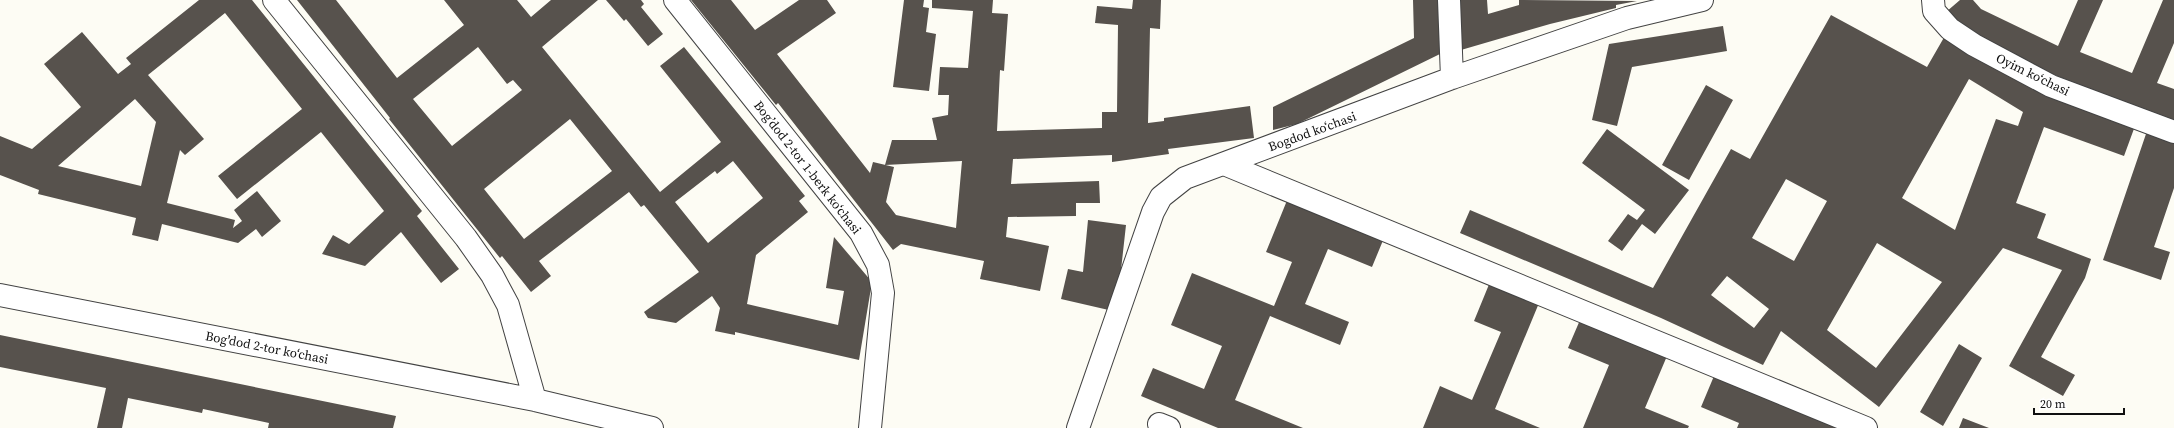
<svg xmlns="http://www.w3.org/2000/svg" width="2174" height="428" font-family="'Source Serif 4',serif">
	<rect width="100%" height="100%" fill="#fdfcf4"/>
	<path fill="#57524d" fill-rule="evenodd" d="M 199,0 L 252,0 L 422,211 L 417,216 L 459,269 L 441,283 L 401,232 L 365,266 L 322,254 L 333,235 L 349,244 L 384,211 L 321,132 L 237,199 L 218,176 L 302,109 L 225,13 L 148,75 L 204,139 L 185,155 L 180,150 L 167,203 L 235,220 L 233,228 L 242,221 L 234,210 L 257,191 L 281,221 L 262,237 L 256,229 L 238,243 L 162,224 L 158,241 L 132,235 L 136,218 L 38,194 L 39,190 L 0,175 L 0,136 L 32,149 L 81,107 L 44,64 L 82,32 L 118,74 L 131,64 L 126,58 ZM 135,99 L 156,122 L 141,186 L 58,166 Z
		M 297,0 L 336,0 L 397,78 L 464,25 L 444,0 L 517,0 L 531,17 L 551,0 L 598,0 L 542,47 L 660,192 L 721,142 L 660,66 L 684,47 L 805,196 L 799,201 L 808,212 L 756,255 L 747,304 L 838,325 L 844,291 L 826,288 L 834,237 L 872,282 L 859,360 L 735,332 L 735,335 L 715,331 L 720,308 L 712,296 L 676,323 L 648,318 L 644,312 L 699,272 L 644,205 L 641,207 L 629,192 L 539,261 L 551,276 L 531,292 L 502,256 L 500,258 L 389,119 L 390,118 ZM 478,47 L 507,84 L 513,80 L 522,90 L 452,146 L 413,99 ZM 570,119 L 612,171 L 524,239 L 484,189 ZM 733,161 L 763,198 L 708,243 L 675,202 L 715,171 L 717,174 Z
		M 606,0 L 641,0 L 644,4 L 641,7 L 663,34 L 648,46 L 626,19 L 624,21 Z
		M 691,0 L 731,0 L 755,30 L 799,0 L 827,0 L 836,13 L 777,54 L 870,173 L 873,162 L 894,167 L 886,202 L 896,215 L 956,228 L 962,161 L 885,165 L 892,140 L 937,140 L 932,118 L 948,115 L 949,95 L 938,95 L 940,67 L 968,68 L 973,11 L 932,8 L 932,0 L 993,0 L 992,13 L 1008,14 L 1004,71 L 1000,70 L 997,131 L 1102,128 L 1102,112 L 1117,112 L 1118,25 L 1095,23 L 1097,6 L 1132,9 L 1133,0 L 1161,0 L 1160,29 L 1150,28 L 1148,123 L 1164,121 L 1164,118 L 1250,106 L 1254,138 L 1168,149 L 1169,154 L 1112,162 L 1112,155 L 1013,159 L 1011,184 L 1099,181 L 1100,203 L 1076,203 L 1076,216 L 1008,217 L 1006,237 L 1049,246 L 1040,291 L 980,279 L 984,261 L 901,244 L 893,250 L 778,103 L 776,105 Z
		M 904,0 L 924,0 L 923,7 L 929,8 L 926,32 L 936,34 L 929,91 L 893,87 Z
		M 1413,0 L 1438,0 L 1440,54 L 1297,124 L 1273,130 L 1273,107 L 1414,38 Z
		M 1458,0 L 1487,0 L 1488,14 L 1519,5 L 1519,0 L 1637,1 L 1616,5 L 1616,8 L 1550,24 L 1461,50 Z
		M 1960,0 L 1973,0 L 1981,9 L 2058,46 L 2078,0 L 2103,0 L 2080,52 L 2132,73 L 2163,0 L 2174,0 L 2174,43 L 2157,83 L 2174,89 L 2174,122 L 2047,72 L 1963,32 L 1946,12 Z
		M 1831,15 L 1927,67 L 1946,34 L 2135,126 L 2124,156 L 2044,127 L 2016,203 L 2046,214 L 2037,238 L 2091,259 L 2085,278 L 2041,357 L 2075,375 L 2063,396 L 2009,366 L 2062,270 L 2003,248 L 1879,407 L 1781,331 L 1763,365 L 1661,318 L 1460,233 L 1470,210 L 1653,288 L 1731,149 L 1750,159 ZM 1969,79 L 2023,112 L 2018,126 L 1996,119 L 1955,230 L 1902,198 ZM 1786,179 L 1827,201 L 1794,261 L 1752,238 ZM 1877,243 L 1942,282 L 1876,368 L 1827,330 ZM 1727,276 L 1769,309 L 1754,328 L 1711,295 Z
		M 1723,26 L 1727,51 L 1632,67 L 1617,126 L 1592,120 L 1609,44 Z
		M 1706,85 L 1733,100 L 1689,180 L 1662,165 Z
		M 1607,129 L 1689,190 L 1655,234 L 1642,224 L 1622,251 L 1608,241 L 1628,214 L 1637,220 L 1645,210 L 1582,163 Z
		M 2147,131 L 2174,140 L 2174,188 L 2154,247 L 2170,252 L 2161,280 L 2103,260 Z
		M 1288,198 L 1384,238 L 1372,267 L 1328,249 L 1305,304 L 1349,322 L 1340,345 L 1270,316 L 1235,400 L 1303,428 L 1218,428 L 1141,396 L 1153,368 L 1204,389 L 1222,346 L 1171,325 L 1192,273 L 1274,306 L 1292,262 L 1266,252 Z
		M 1088,220 L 1126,225 L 1120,279 L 1113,311 L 1061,299 L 1068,269 L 1083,272 Z
		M 1490,282 L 1539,303 L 1495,409 L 1540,428 L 1423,428 L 1440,386 L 1472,400 L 1501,332 L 1474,321 Z
		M 1580,320 L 1667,356 L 1645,408 L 1689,426 L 1688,428 L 1583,428 L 1609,365 L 1568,348 Z
		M 0,335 L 396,416 L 393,428 L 268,428 L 269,423 L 203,409 L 202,413 L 128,398 L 122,428 L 97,428 L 106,388 L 0,367 Z
		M 1959,344 L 1982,358 L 1943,426 L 1920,412 Z
		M 1714,376 L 1840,428 L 1737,428 L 1739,423 L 1701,407 Z
		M 1963,418 L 1989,428 L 1959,428 Z"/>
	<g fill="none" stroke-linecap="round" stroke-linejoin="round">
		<g stroke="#434343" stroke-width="24">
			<path id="street" d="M 274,0 L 466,238 L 492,275 L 508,305 L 535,400
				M 675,0 L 861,233 L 878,265 L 883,293 L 870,428
				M 1449,0 L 1452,78
				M 1933,0 L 1934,11 L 1950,29 L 1974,45 L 2051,86 L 2174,132
				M 1224,164 L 1866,428
				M 0,295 L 535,400 L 652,428
				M 1159,424 L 1169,428
				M 1078,428 L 1153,212 L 1161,197 L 1185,178 L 1452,78 L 1627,18 L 1702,0"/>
		</g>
		<use href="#street" stroke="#fff" stroke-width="22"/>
	</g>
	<g text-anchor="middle" stroke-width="4" stroke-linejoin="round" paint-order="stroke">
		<g font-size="13" fill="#101010" stroke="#fff">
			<text transform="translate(2033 74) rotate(26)" y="5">Oyim koʻchasi</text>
			<text transform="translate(1312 131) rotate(-20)" y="5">Bogdod koʻchasi</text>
			<text transform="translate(808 167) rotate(52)" y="5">Bogʼdod 2-tor 1-berk koʻchasi</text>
			<text transform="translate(267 347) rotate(11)" y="5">Bog'dod 2-tor koʻchasi</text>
		</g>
	</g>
	<path d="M2034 408v6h90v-6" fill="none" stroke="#101010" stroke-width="2"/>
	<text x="2040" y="408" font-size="12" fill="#101010" stroke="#ffffff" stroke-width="3" paint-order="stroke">20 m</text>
</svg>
